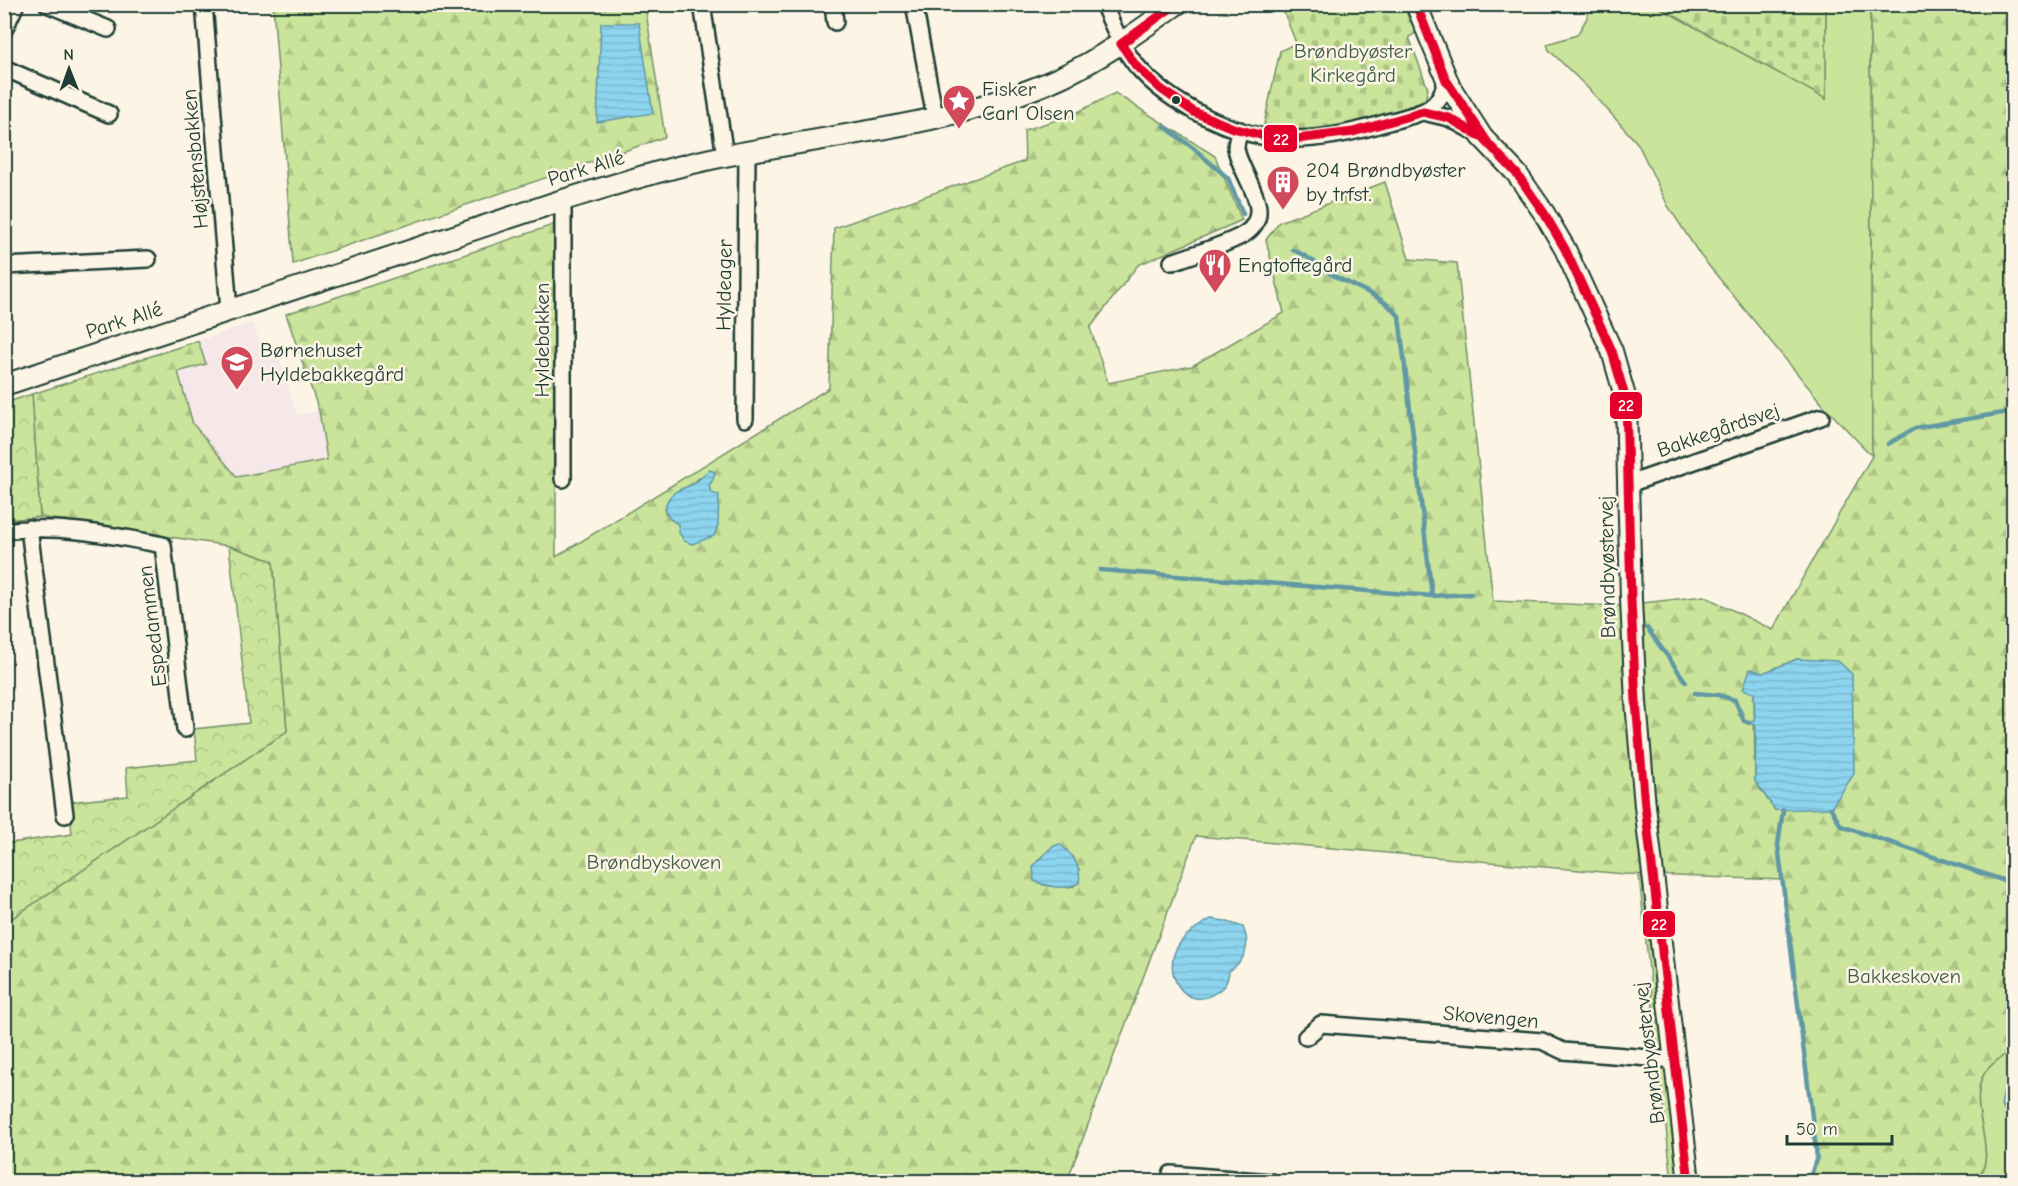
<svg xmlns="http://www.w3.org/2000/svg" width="2018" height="1186" font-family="'Comic Neue',sans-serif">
	<defs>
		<pattern id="forest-firs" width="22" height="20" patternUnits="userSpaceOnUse" patternTransform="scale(1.5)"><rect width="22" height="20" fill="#cae49b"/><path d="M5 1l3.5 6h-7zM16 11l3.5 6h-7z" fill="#adc486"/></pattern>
		<pattern id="cemetery-stones" width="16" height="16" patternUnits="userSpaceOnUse" patternTransform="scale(1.5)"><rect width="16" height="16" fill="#cae49b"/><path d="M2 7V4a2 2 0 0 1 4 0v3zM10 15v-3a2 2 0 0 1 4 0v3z" fill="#adc486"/></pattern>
		<pattern id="park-crowns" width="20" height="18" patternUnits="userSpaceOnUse" patternTransform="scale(1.5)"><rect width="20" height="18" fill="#cae49b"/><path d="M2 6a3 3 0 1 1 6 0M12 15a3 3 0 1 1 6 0" fill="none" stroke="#adc486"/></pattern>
		<pattern id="water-rules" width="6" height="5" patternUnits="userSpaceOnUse" patternTransform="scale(1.5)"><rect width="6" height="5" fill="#8dd4ef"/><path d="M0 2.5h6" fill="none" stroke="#79b7ce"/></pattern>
	</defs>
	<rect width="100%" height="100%" fill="#fcf5e5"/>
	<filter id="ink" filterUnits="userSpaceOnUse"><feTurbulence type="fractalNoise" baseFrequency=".0167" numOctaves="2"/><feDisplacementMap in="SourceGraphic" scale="12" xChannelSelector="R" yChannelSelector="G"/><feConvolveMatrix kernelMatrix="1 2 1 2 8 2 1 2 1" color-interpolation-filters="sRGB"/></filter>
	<g filter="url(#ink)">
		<path fill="#f6e7e8" d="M 252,323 L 267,359 L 280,359 L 297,415 L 319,411 L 328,460 L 237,477 L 193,424 L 178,372 L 206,364 L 198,341 Z"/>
		<path fill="#cae49b" stroke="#749068" stroke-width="1.5" d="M 1588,5 L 1655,5 L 1826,99 L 1826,5 L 1870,5 L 1872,456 L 1823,405 L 1700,255 L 1668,206 L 1638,144 L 1587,87 L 1549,50 L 1547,44 L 1577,35 L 1587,18 Z
			M 1630,752 L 1666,1046 L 1658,1054 L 1626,753 Z
			M 2013,1048 L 2013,1181 L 1973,1182 C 2005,1158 1963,1108 1985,1072 C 1991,1063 2005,1055 2013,1048 Z
			M 1659,1066 L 1668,1073 L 1681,1181 L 1672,1181 Z"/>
		<path fill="url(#forest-firs)" stroke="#749068" stroke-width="1.5" fill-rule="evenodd" d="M 273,5 L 645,5 L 665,137 L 293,264 Z
			M 1870,5 L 2013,5 L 2014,1048 C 2005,1055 1991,1063 1985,1072 C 1963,1108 2005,1158 1973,1181 L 1801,1181 L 1811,1175 L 1817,1157 L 1782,880 L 1625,874 L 1196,836 L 1067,1181 L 5,1182 L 5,923 L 287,731 L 273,561 L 229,546 L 40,517 L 32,394 L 198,341 L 206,364 L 178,372 L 193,424 L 237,477 L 327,460 L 319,411 L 286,314 L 556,224 L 556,557 L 829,388 L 834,228 L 1025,161 L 1024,130 L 1070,116 L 1115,93 L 1215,156 L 1242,220 L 1138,265 L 1090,328 L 1108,383 L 1192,366 L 1284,313 L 1266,240 L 1279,222 L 1385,182 L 1409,259 L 1457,263 L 1493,601 L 1616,606 L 1704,596 L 1773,630 L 1872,456 ZM 699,478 L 713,479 L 709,486 L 711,493 L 679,532 L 678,523 L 665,513 C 665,488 687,492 699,478 ZM 1797,659 L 1775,810 L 1755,781 L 1754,693 L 1763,673 ZM 1052,847 L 1076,864 L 1079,869 L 1074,886 L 1067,887 L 1043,885 L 1038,860 Z"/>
		<path fill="url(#cemetery-stones)" stroke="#749068" stroke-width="1.5" d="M 1281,5 L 1403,5 L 1416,33 L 1409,37 L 1428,89 L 1425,101 C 1383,115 1342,131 1297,130 C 1286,129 1275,126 1264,124 L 1280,51 L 1296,43 Z
			M 1655,5 L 1826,5 L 1826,99 Z"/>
		<path fill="url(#park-crowns)" stroke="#749068" stroke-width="1.5" d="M 32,394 L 40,517 L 5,520 L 5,403 Z
			M 229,546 L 273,561 L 287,731 L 5,923 L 4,844 L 72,834 L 69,802 L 128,796 L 126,768 L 197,760 L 194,729 L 249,723 Z"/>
		<path fill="url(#water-rules)" stroke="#6198a4" stroke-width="1.5" d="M 601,23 L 639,23 L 653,113 L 597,122 Z
			M 710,470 L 715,472 L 713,479 L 709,486 L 711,493 L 719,495 L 718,525 L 714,536 L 692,544 L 684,541 L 679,532 L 678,524 C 664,518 661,504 674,493 C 679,489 685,488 691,485 C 698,482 704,474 710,470 Z
			M 1797,659 L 1838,661 L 1852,674 L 1854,774 L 1831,808 L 1775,810 L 1755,781 L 1756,725 L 1749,723 L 1749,721 L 1755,720 L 1754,693 L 1743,689 L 1750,669 L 1763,673 Z
			M 1059,844 C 1072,853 1082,867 1079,883 C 1065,890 1048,887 1034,881 L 1033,866 L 1052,847 Z
			M 1211,919 L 1225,921 L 1243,927 C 1251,946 1246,960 1229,971 C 1228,982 1225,987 1215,993 C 1185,1013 1161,972 1178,946 C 1185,934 1199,926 1211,919 Z
			M 2013,1086 L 2013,1115 L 2008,1115 L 2001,1105 L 2004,1091 Z"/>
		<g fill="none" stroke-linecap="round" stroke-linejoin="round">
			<path stroke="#6198a4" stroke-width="4.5" d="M 1164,126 L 1193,148 L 1228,178 L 1243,214
				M 1293,250 C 1313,258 1321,269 1338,278 C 1358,288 1384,297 1399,316 L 1432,596
				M 1888,444 L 1915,428 L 2014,411
				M 1100,570 L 1432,596 L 1471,594
				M 1647,628 L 1686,682
				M 1695,693 L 1718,695 L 1735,700 L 1744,721 L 1749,723
				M 1831,808 L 1841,826 L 2014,884
				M 1783,810 L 1778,845 L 1817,1157 L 1811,1175 L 1801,1182"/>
			<g stroke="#1f3d34" stroke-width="20">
				<path id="minor" d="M 47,4 L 108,29
					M 204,4 L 229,310
					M 702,4 L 725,156
					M 833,4 L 835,22
					M 914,4 L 935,117
					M 1103,4 C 1113,25 1121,47 1136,65 C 1168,104 1238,139 1289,139 C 1323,140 1356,132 1388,122 C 1416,114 1440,113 1446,80
					M 4,30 L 16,4
					M 4,68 L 109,114
					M 1423,112 L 1449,118 L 1478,134
					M 1172,262 C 1191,255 1230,244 1246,233 C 1277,211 1239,174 1236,148 C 1236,142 1238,136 1240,130
					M 4,266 L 148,259
					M 745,419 L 747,152
					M 563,479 L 563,200
					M 1629,484 L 1821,417
					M 29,528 L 65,815
					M 4,531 C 59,524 110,535 163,545 L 185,729
					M 1306,1037 L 1321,1024 L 1542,1041 L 1563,1051 L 1674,1060
					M 1171,1174 L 1271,1182"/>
			</g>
			<g stroke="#1f3d34" stroke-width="24">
				<path id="tertiary" d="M 1416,4 L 1450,87 L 1482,137 L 1517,174 L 1544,213 L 1565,249 L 1612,351 L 1626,400 L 1631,600 L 1636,702 L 1645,806 L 1689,1182
					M 4,385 L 563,200 C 617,184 670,167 725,156 C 837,134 957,125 1061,77 C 1102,58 1139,31 1177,4"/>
			</g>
			<use href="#minor" stroke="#fcf5e5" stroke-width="15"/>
			<use href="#tertiary" stroke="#fcf5e5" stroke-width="20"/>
			<g stroke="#fcf5e5" stroke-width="14">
				<path id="bus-1" d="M 1176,4 L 1121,44 L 1136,66 L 1161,89 L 1194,112 L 1233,128 L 1268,137 L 1288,140 L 1353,132 L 1423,112 L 1449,118 L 1482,137 L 1517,174 L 1544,213 L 1565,249 L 1612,351 L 1626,400 L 1631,600 L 1636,702 L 1645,806 L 1689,1182
					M 1416,4 L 1446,80 L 1488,143"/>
			</g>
			<use href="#bus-1" stroke="#e4002b" stroke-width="9"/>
		</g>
	</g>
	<defs>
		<g id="sight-pin" transform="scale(1.725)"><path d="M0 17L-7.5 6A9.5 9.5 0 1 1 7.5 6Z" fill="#d1495b" stroke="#fcf5e5"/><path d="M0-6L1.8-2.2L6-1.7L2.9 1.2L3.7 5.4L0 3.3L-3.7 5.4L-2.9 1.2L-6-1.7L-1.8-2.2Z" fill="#fff"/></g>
		<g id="building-pin" transform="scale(1.725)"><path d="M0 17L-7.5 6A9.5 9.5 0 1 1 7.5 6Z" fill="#d1495b" stroke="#fcf5e5"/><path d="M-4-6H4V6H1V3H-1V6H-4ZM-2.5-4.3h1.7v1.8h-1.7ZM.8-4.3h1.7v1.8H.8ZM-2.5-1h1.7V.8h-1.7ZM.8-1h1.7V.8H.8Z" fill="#fff"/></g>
		<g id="restaurant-pin" transform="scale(1.725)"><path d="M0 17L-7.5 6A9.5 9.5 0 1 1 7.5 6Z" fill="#d1495b" stroke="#fcf5e5"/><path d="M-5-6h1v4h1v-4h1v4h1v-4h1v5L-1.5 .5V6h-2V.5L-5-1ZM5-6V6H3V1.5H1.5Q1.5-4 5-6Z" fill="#fff"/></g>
		<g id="school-pin" transform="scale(1.725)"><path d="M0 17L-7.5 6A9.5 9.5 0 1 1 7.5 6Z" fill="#d1495b" stroke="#fcf5e5"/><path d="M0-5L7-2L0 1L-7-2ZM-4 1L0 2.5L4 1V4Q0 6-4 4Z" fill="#fff"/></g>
	</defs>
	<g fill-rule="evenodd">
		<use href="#sight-pin" x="959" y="101"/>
		<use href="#building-pin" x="1283" y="182"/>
		<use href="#restaurant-pin" x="1215" y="265"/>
		<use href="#school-pin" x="237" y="362"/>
	</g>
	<circle fill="#1f3d34" stroke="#fcf5e5" stroke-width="2" cx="1176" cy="100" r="5"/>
	<g text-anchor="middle" stroke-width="5" stroke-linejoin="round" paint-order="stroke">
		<g font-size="21" fill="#415e49" stroke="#fcf5e5">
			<text x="1353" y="58">Brøndbyøster<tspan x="1353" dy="24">Kirkegård</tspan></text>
			<text x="654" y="869">Brøndbyskoven</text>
			<text x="1904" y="983">Bakkeskoven</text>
		</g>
		<g font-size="21" fill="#1f3d34" stroke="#fcf5e5" text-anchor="start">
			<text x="982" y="96">Fisker<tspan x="982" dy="24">Carl Olsen</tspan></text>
			<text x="1306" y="177">204 Brøndbyøster<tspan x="1306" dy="24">by trfst.</tspan></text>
			<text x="1238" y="272">Engtoftegård</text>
			<text x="260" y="357">Børnehuset<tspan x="260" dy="24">Hyldebakkegård</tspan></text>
		</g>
		<g font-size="21" fill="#1f3d34" stroke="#fcf5e5">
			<text transform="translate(195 159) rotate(-95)" y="7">Højstensbakken</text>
			<text transform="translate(586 168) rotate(-17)" y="7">Park Allé</text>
			<text transform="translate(724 285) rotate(-89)" y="7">Hyldeager</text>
			<text transform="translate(124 320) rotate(-18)" y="7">Park Allé</text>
			<text transform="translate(542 340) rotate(-90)" y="7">Hyldebakken</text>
			<text transform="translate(1718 430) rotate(-19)" y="7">Bakkegårdsvej</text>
			<text transform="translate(1607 567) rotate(-91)" y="7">Brøndbyøstervej</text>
			<text transform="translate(152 626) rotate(-97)" y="7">Espedammen</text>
			<text transform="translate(1491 1017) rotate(5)" y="7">Skovengen</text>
			<text transform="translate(1649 1053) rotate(-97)" y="7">Brøndbyøstervej</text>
		</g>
	</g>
	<g stroke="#fcf5e5" stroke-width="2">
		<rect x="1263" y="124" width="35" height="29" rx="6" fill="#e4002b"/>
		<rect x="1609" y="391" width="34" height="29" rx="6" fill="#e4002b"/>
		<rect x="1642" y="910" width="34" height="28" rx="6" fill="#e4002b"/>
	</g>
	<g font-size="16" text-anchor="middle" font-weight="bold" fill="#fff">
		<text x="1281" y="145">22</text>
		<text x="1626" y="411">22</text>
		<text x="1659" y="930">22</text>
	</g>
	<rect width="2018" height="1186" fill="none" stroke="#fcf5e5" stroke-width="24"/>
	<rect x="12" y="12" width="1994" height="1162" fill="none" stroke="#1f3d34" stroke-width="2" filter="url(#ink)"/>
	<g transform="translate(69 69) rotate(359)" stroke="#fcf5e5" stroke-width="4.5" paint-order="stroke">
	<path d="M0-4.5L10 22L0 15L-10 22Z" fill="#1f3d34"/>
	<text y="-9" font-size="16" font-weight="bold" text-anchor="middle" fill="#1f3d34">N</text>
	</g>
	<path d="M1787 1135v9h105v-9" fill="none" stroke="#1f3d34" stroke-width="3"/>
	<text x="1796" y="1135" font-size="18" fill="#1f3d34" stroke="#fcf5e5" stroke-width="4.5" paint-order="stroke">50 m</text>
</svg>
